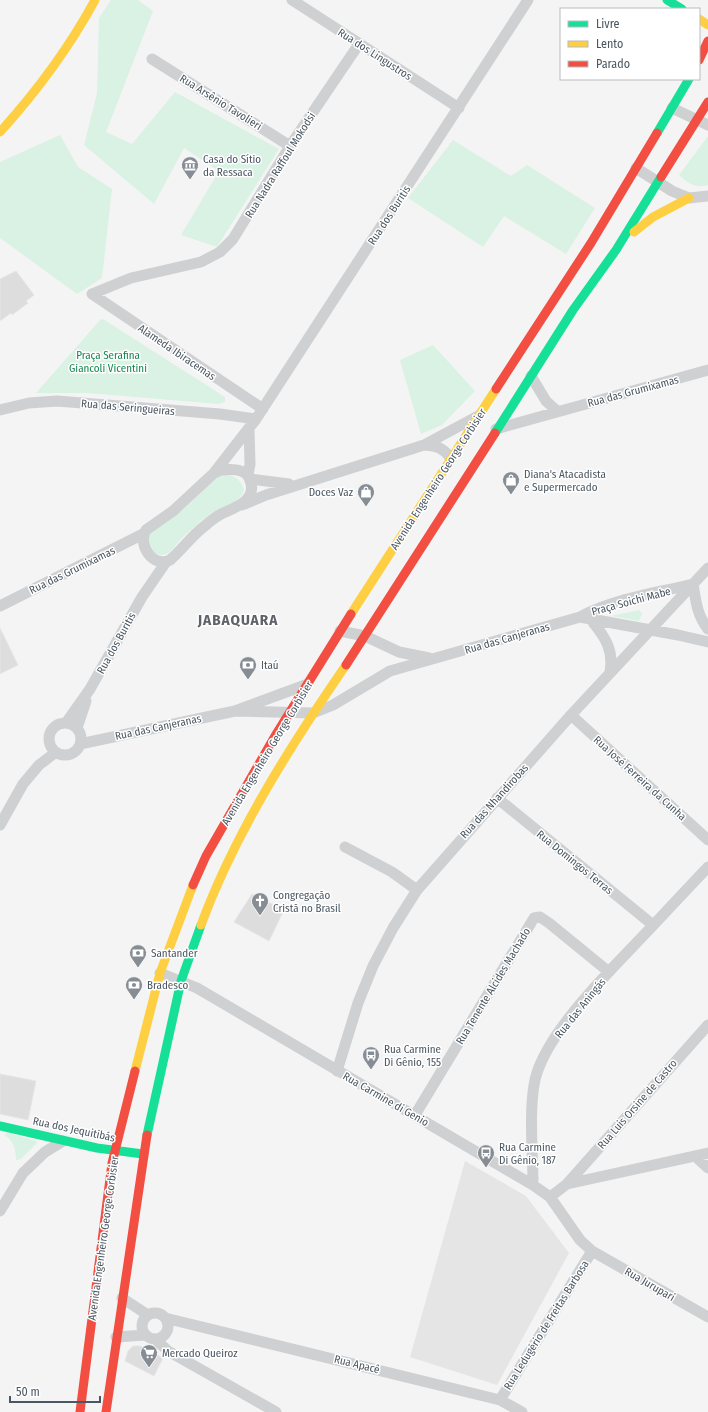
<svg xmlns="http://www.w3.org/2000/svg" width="708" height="1412" font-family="'Fira Sans Condensed',sans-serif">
	<rect width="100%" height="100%" fill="#f4f4f4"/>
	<path fill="#e6e5e6" d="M 465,1161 L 526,1196 L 569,1253 L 497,1385 L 410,1357 Z"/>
	<path fill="#d9f2e3" d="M 111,0 L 138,0 L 153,11 L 106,132 L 132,144 L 175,92 L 279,149 L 217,247 L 181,235 L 219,171 L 184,148 L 154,204 L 84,145 L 97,93 L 99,18 Z
		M 60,135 L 78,167 L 112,189 L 102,278 L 77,294 L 0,238 L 0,162 Z
		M 708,136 L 708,185 C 694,188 689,184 679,175 Z
		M 453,140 L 511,176 L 527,165 L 595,208 L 566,254 L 504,216 L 483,247 L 408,198 Z
		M 103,319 L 225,397 L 225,402 L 219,404 L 87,393 L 36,393 L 100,320 Z
		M 433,345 L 475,391 L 442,425 L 421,434 L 400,360 Z
		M 222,474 C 233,474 241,479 244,490 C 240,504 219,507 207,516 C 198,523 189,531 181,539 C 177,543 173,550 168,553 C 161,557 154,554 149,548 L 149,532 L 185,508 L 217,477 Z
		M 639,610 L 642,614 L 639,621 L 611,616 Z
		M 6,1132 L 36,1141 L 37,1143 L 21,1159 L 16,1160 C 16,1151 14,1140 5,1136 Z"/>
	<path fill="#ddddde" stroke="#e5e6e7" d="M 16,271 L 34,295 L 26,301 L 28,303 L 12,315 L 11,313 L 0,321 L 0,279 Z
		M 0,628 L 18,665 L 0,674 Z
		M 252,894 L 284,910 L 269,941 L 234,922 Z
		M 0,1074 L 36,1081 L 28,1120 L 0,1114 Z
		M 133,1346 L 140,1346 L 163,1358 L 154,1376 L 125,1361 L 128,1351 Z"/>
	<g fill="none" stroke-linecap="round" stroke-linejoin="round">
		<path stroke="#ced0d2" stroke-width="11" d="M 292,0 L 459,108
			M 152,59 L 290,146
			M 672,108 L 708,125
			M 636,168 L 672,191 L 689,198 L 708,196
			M 92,294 L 131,278 L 201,262 L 220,252 L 233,239 L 290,146 L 359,44
			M 92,294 L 263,409
			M 531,376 L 546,401 L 557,411
			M 0,410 L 29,403 L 57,401 L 220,414 L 256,419
			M 496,429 L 708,370
			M 425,445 C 437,446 444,448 451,459
			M 221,470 C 230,469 245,468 249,478 C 260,500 234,508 221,514 C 216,517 210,521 206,525 C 192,535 183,549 170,560 C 153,568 137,545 146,530 L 173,511 L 214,473 Z
			M 214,473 L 256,419 L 528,0
			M 248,475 L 250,464 L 249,429
			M 250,479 L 289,484
			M 242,505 L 266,495 L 424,445 L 478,416
			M 0,606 L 143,534
			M 580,617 L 678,635 L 708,642
			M 592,621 C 605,637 614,650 610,672
			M 340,631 L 365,636 L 399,652 L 429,658
			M 235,711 L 313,713 L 333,705 L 390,671 L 580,617 C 612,599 657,593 693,584 C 696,602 697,615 708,629
			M 571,715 L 708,840
			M 66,723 L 90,689 L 142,597 L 166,562
			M49 739a16 16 0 1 1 32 0a16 16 0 1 1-32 0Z
			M 77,728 L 86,701
			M 80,744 L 235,711 L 308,684
			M 497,798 L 653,925
			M 0,825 L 23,784 L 39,765 L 56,752
			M 345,847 L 392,872 L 417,890
			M 160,973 L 197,988 L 533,1185 L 550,1197 L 580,1240 L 592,1251 L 708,1317
			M 337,1071 L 358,1003 L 373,966 L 393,928 L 417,890 L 571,715 L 708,568
			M 415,1115 L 534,918 L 540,917 L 549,923 L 609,972
			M 695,1156 L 708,1168
			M 567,1184 L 708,1025
			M 533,1185 C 533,1152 529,1117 534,1085 C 541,1037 609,972 642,937 C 664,914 686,890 708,867
			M 550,1197 L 567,1184 L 708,1153
			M 0,1211 L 23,1173 L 45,1152 L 63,1141
			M 122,1298 L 148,1315
			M142 1326a13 13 0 1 1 26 0a13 13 0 1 1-26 0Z
			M 165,1318 L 500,1400 L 522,1412
			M 116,1337 L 145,1335
			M 155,1339 L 168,1351 L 276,1412
			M 500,1400 L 592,1251"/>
		<path stroke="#16e098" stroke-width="9" d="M 667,0 L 682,9
			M 657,133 L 689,79
			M 495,433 L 573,310 L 616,250 L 661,177
			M 0,1126 L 97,1148 L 143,1154
			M 147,1135 L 181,981 L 201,925"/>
		<path stroke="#ffcf43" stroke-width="9" d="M 699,19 L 708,25
			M 0,132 C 37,91 69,48 95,0
			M 634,232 L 653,217 L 689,198
			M 351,614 L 496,389
			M 201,925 C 235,833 291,745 346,665
			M 135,1071 L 160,973 L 193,885"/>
		<path stroke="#f24e42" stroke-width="9" d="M 699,60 L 708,41
			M 661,177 L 708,102
			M 496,389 L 591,243 L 657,133
			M 346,665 L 495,433
			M 193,885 L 206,856 L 275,736 L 351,614
			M 80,1412 L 112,1163 L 135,1071
			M 106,1412 L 147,1135"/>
	</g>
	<defs>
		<g id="museum-pin" transform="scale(0.9)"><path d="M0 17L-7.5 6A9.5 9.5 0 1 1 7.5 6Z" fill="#868d94" stroke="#fff"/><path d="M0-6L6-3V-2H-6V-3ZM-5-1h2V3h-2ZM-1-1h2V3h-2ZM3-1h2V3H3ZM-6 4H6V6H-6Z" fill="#fff"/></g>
		<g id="shop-pin" transform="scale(0.9)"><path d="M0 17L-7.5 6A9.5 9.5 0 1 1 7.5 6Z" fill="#868d94" stroke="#fff"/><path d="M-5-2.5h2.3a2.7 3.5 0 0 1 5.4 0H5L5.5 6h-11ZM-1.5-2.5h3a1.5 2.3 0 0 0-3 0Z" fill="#fff"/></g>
		<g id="bank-pin" transform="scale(0.9)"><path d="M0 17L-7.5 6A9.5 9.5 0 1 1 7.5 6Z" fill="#868d94" stroke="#fff"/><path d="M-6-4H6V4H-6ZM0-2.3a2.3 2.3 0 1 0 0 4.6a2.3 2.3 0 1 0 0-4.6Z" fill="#fff"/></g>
		<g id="church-pin" transform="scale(0.9)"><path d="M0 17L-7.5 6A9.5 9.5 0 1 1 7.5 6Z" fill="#868d94" stroke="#fff"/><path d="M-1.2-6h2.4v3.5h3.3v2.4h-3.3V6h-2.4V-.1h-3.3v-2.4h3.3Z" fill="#fff"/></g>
		<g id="bus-pin" transform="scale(0.9)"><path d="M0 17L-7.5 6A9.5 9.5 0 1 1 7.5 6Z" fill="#868d94" stroke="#fff"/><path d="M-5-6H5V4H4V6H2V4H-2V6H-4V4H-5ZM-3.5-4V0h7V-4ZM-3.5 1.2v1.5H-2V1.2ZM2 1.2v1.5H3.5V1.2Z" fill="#fff"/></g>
		<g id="supermarket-pin" transform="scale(0.9)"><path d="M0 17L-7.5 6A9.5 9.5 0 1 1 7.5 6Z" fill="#868d94" stroke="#fff"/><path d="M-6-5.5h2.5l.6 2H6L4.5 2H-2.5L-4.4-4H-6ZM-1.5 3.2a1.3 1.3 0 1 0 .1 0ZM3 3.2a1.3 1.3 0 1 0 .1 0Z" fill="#fff"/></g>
	</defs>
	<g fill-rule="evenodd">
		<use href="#museum-pin" x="190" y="165"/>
		<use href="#shop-pin" x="511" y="480"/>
		<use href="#shop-pin" x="366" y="492"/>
		<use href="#bank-pin" x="248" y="665"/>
		<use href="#church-pin" x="260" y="901"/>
		<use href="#bank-pin" x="138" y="953"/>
		<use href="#bank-pin" x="134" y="985"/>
		<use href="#bus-pin" x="371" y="1055"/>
		<use href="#bus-pin" x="486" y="1153"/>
		<use href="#supermarket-pin" x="149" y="1353"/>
	</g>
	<g text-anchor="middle" stroke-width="3" stroke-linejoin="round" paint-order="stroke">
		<g font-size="11" fill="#4a5661" stroke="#fff">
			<text transform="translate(375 54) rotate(33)" y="4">Rua dos Lingustros</text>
			<text transform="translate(221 102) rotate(32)" y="4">Rua Arsênio Tavolieri</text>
			<text transform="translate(280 165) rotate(-58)" y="4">Rua Nadra Raffoul Mokodsi</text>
			<text transform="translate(389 215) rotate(-57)" y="4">Rua dos Buritis</text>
			<text transform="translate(177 352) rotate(34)" y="4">Alameda Ibiracemas</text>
			<text transform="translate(633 391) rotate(-15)" y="4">Rua das Grumixamas</text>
			<text transform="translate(128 407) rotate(5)" y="4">Rua das Seringueiras</text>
			<text transform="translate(438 479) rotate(-57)" y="4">Avenida Engenheiro George Corbisier</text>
			<text transform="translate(72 570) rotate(-26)" y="4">Rua das Grumixamas</text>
			<text transform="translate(631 601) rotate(-15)" y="4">Praça Soichi Mabe</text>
			<text transform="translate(507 638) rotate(-16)" y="4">Rua das Canjeranas</text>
			<text transform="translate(116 643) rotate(-61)" y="4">Rua dos Buritis</text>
			<text transform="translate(158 727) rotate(-12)" y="4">Rua das Canjeranas</text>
			<text transform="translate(267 753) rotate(-59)" y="4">Avenida Engenheiro George Corbisier</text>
			<text transform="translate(640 778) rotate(42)" y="4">Rua José Ferreira da Cunha</text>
			<text transform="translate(494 801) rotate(-48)" y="4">Rua das Nhandirobas</text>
			<text transform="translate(575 862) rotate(39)" y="4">Rua Domingos Terras</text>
			<text transform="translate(493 986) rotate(-59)" y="4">Rua Tenente Alcides Machado</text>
			<text transform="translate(580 1008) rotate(-51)" y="4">Rua das Aningás</text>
			<text transform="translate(386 1099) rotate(30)" y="4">Rua Carmine di Genio</text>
			<text transform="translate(637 1104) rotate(-49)" y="4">Rua Luis Orsine de Castro</text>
			<text transform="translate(74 1129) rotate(12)" y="4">Rua dos Jequitibás</text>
			<text transform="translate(103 1238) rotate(-82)" y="4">Avenida Engenheiro George Corbisier</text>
			<text transform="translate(650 1284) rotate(30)" y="4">Rua Jurupari</text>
			<text transform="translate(546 1325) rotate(-58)" y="4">Rua Ledugério de Freitas Barbosa</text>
			<text transform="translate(357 1364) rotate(14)" y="4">Rua Apacê</text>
		</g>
		<g font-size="11" fill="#4a5661" stroke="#fff" text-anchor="start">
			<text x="203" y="163">Casa do Sítio<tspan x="203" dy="13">da Ressaca</tspan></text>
			<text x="524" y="478">Diana's Atacadista<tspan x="524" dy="13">e Supermercado</tspan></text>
			<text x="353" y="496" text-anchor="end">Doces Vaz</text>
			<text x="261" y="669">Itaú</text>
			<text x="273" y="899">Congregação<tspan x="273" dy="13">Cristã no Brasil</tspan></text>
			<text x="151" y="957">Santander</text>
			<text x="147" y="989">Bradesco</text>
			<text x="384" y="1053">Rua Carmine<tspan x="384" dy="13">Di Gênio, 155</tspan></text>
			<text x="499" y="1151">Rua Carmine<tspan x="499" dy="13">Di Gênio, 187</tspan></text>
			<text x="162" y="1357">Mercado Queiroz</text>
		</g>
		<g font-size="11" fill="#17864f" stroke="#fff">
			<text x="108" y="359">Praça Serafina<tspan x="108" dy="13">Giancoli Vicentini</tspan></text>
		</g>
		<g font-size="15" font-weight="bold" letter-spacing="1" fill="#5f6368" stroke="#fff">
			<text x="238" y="625">JABAQUARA</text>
		</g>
	</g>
	<rect x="560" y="8" width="140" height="72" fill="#ffffff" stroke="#b7bbc0"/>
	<rect x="568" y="21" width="20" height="6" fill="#16e098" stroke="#b7bbc0"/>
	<text x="596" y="28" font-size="12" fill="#4a5661">Livre</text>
	<rect x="568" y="41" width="20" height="6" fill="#ffcf43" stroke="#b7bbc0"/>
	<text x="596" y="48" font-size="12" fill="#4a5661">Lento</text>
	<rect x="568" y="61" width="20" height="6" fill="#f24e42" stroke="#b7bbc0"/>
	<text x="596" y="68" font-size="12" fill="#4a5661">Parado</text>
	<path d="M10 1396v6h90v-6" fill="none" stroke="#4a5661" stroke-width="2"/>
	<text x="16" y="1396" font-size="12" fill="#4a5661" stroke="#ffffff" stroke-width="3" paint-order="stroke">50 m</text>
</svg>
